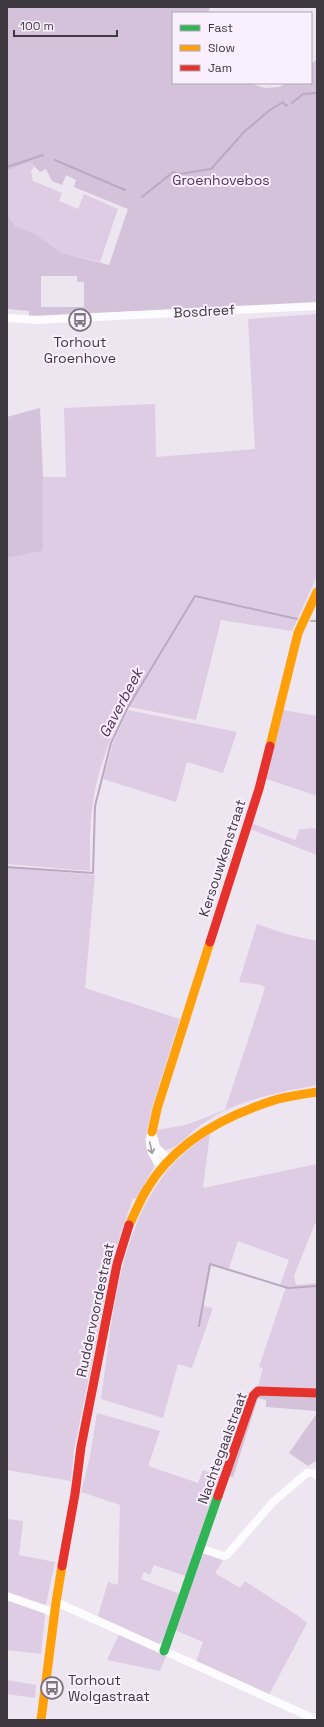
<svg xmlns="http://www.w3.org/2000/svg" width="324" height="1727" font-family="'Space Grotesk',sans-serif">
	<rect width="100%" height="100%" fill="#ede5f0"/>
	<path fill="#ddcce3" d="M 30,162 L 34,167 L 31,171 L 33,181 L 62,193 L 59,201 L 78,209 L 84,194 L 118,209 L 100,262 L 62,253 L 35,234 L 15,226 L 7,214 L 7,171 Z
		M 317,314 L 317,576 L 292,631 L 221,620 L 196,720 L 125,706 C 112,734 99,765 94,796 C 89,821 90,846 90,871 L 7,864 L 7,558 L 43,551 L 43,477 L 66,477 L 64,408 L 155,404 L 156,457 L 255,449 L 248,319 Z
		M 128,710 L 237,732 L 223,773 L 187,762 L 176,802 L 103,779 L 113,743 Z
		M 283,710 L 317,716 L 317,796 L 264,778 Z
		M 251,823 L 295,840 L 300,829 C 306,830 310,827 317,829 L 317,855 L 250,829 Z
		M 7,867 L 95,875 L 85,988 L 180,1019 L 152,1108 L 145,1140 L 154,1167 L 136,1199 L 133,1198 L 114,1254 L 74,1450 L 71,1481 L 7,1470 Z
		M 257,924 L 286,934 L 317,941 L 317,1085 C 277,1092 235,1101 202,1124 C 191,1132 178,1149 164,1150 L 156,1144 L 157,1130 L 186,1125 L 225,1110 L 265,988 L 262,985 L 239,982 Z
		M 210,1133 L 203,1188 L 317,1164 L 317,1223 L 315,1223 L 294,1276 L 296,1285 L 317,1283 L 317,1389 L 258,1387 L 263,1368 L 259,1367 L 286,1287 L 280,1285 L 289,1260 L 238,1241 L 229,1268 L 211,1266 L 203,1306 L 213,1308 L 192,1368 L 178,1364 L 163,1418 L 101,1399 C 112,1322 117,1234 167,1171 C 179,1156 195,1144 210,1133 Z
		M 97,1413 L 160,1431 L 148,1466 L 198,1483 L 203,1470 L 222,1477 L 188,1577 L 154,1565 L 150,1575 L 144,1572 L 141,1579 L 182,1595 L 164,1640 L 159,1644 L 98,1616 L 108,1582 L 118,1585 L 120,1505 L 81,1492 L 90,1457 Z
		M 7,1519 L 23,1521 L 19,1555 L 55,1562 L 46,1605 L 7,1593 Z
		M 203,1553 L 224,1559 L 215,1573 L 240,1588 L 245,1581 L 297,1615 L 307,1623 L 269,1695 L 196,1662 L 203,1642 L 175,1630 Z
		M 7,1599 L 44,1612 L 45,1615 L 41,1654 L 7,1650 Z
		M 119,1634 L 167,1654 L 160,1671 L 107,1660 Z
		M 7,1680 L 36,1685 L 35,1698 L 7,1694 Z"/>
	<path fill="#d3c2d9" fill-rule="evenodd" d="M 7,7 L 210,7 L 208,13 L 173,13 L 173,83 L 248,83 L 265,88 L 279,87 L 287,83 L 311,83 L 311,64 L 317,59 L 317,303 L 29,316 L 29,311 L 7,309 L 7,214 L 15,226 L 35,234 L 62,253 L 109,265 L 128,209 L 74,187 L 76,180 L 66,175 L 62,185 L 52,181 L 46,169 L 40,172 L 30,162 L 7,171 ZM 41,276 L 77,276 L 77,282 L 84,282 L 84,307 L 41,307 Z
		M 40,408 L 43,477 L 43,551 L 7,558 L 7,417 Z
		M 254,1393 L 317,1394 L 317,1411 L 266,1407 L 266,1400 L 258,1398 L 233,1477 L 227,1476 Z
		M 317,1413 L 317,1460 L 308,1466 L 289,1453 Z"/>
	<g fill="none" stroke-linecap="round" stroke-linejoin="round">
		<path stroke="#bba9c2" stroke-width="2" d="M 292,103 L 303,94 L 317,93
			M 55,160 L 125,190
			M 7,167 L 43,155
			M 142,197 L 173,172 L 179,174 L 211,169 L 244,132 L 270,110 L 283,102 L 286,106 L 287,105
			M 311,621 L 317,621
			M 7,867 L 93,873 L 95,806 L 111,743 L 128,707 L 195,596 L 297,619
			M 199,1326 L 210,1264 L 288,1288 L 317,1286"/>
		<path stroke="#fcfbfd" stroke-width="8" d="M 7,318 L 37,320 L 317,306
			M 162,1168 C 152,1154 147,1150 152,1132 L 156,1147 L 169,1160
			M 200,1548 L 223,1556 L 227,1555 L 273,1502 L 307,1473 L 313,1473 L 317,1476
			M 7,1596 L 55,1613
			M 56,1602 L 317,1720"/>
		<path stroke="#30b455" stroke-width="9" d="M 164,1651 L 218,1496"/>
		<path stroke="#ff9f0a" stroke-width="9" d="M 270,746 L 298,633 L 317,592
			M 152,1132 L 157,1109 L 210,942
			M 129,1225 C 135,1213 140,1200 147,1189 C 175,1141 226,1115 278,1099 C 290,1096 304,1094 317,1092
			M 41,1720 L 56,1602 L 62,1566"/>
		<path stroke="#e5322d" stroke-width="9" d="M 210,942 L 259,789 L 270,746
			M 218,1496 L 253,1396 L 258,1391 L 317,1393
			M 62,1566 L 75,1494 L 81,1447 L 117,1264 L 129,1225"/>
	</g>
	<defs><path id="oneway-shaft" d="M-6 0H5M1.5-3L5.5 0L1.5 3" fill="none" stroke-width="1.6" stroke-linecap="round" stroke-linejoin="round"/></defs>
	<use stroke="#9d9a9e" href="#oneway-shaft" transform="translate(151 1148) rotate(78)"/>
	<defs>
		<g id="bus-ring" transform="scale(1.15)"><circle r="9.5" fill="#faeffe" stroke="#7b757e" stroke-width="1.5"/><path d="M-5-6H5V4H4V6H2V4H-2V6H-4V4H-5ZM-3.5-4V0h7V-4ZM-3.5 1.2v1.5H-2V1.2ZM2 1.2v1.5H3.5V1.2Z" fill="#7b757e"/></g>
	</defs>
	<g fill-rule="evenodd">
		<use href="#bus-ring" x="80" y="320"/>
		<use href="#bus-ring" x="52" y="1688"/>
	</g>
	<g text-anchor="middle" stroke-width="4" stroke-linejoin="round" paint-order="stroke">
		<g font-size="14" fill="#51305d" stroke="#faeffe">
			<text x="221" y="185">Groenhovebos</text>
		</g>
		<g font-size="14" fill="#3e3940" stroke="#faeffe">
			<text transform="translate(204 311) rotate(-3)" y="5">Bosdreef</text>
			<text transform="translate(222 858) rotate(-72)" y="5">Kersouwkenstraat</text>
			<text transform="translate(95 1310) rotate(-78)" y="5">Ruddervoordestraat</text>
			<text transform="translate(222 1448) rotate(-70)" y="5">Nachtegaalstraat</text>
		</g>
		<g font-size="14" fill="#3e3940" stroke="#faeffe">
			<text x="80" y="347">Torhout<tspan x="80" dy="16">Groenhove</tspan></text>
			<text x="68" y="1685" text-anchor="start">Torhout<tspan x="68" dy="16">Wolgastraat</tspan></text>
		</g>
		<g font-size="15" font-style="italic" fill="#51305c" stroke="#faeffe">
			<text transform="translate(121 703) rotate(-62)" y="5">Gaverbeek</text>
		</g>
	</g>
	<rect width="324" height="1727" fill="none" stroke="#3e3940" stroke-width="16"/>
	<rect x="172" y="12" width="140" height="72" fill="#faeffe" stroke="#afa6b2"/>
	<rect x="180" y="25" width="20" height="6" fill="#30b455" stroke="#afa6b2"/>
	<text x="208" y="32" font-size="12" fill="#3e3940">Fast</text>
	<rect x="180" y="45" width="20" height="6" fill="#ff9f0a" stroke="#afa6b2"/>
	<text x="208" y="52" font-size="12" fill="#3e3940">Slow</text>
	<rect x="180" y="65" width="20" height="6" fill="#e5322d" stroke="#afa6b2"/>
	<text x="208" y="72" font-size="12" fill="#3e3940">Jam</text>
	<path d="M14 30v6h103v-6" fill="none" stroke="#3e3940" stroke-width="2"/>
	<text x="20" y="30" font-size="12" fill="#3e3940" stroke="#faeffe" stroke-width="3" paint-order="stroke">100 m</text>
</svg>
